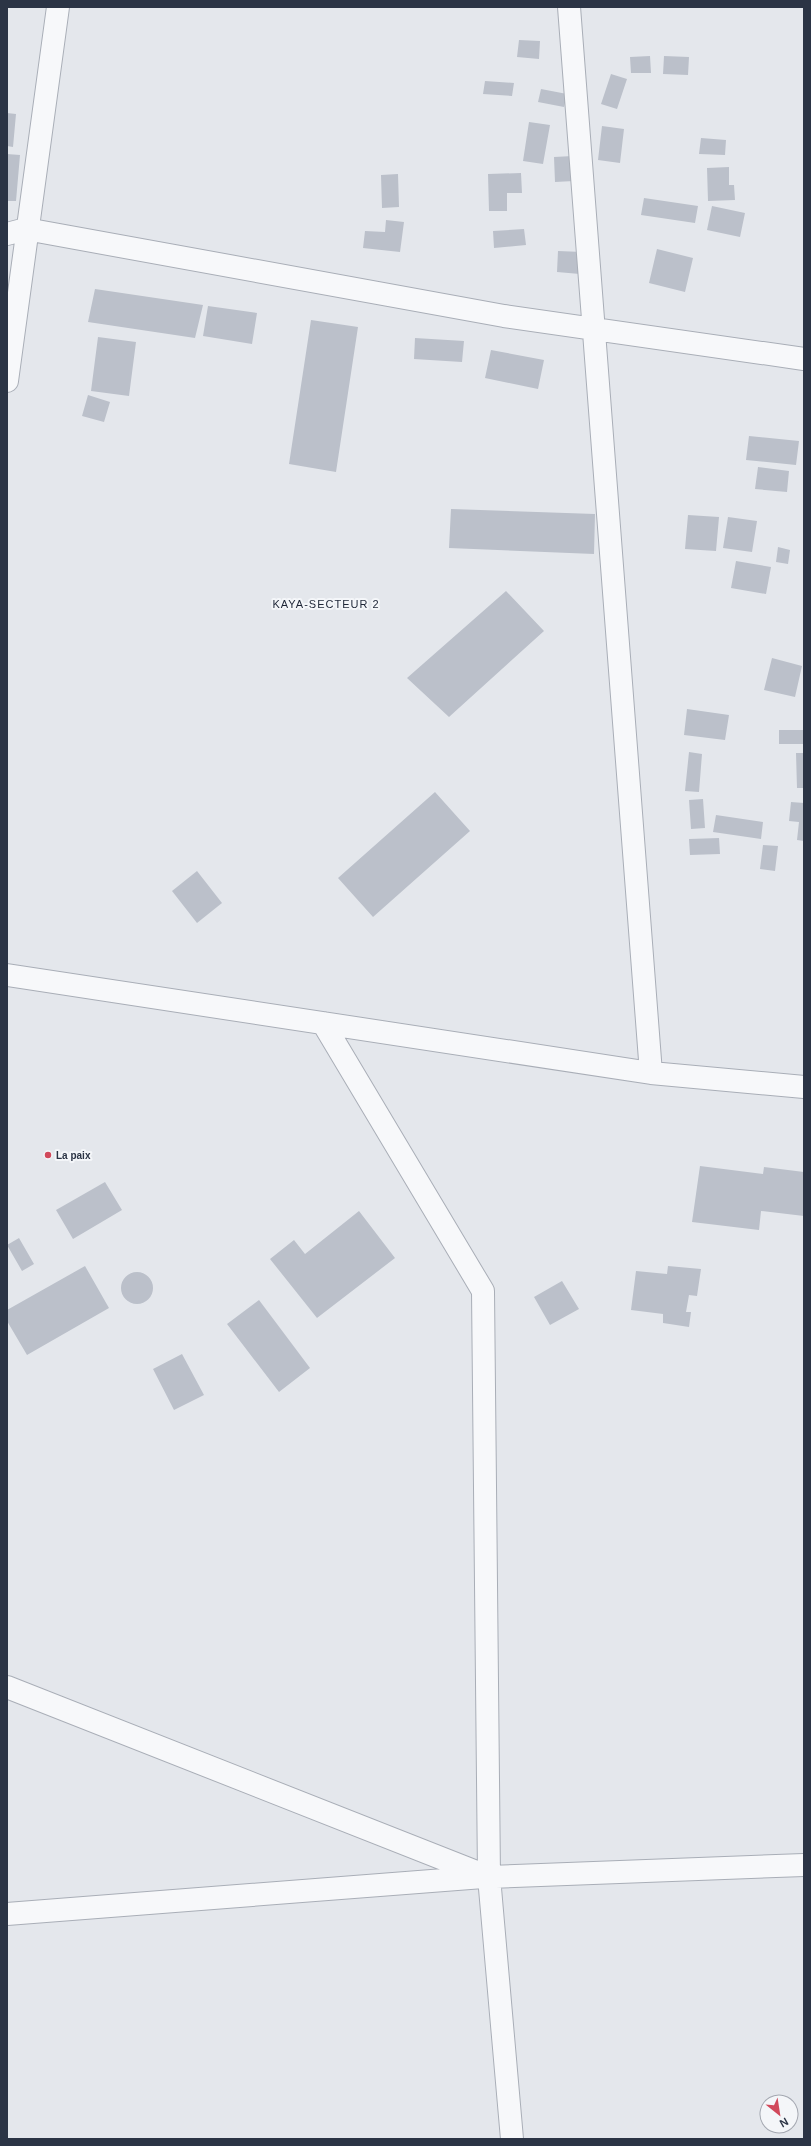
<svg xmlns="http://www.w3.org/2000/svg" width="811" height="2146" font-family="Helvetica,sans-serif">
	<rect width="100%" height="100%" fill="#e4e7ec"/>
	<path fill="#bbc0ca" d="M 519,40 L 540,41 L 539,59 L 517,57 Z
		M 650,56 L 651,73 L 631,73 L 630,57 Z
		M 664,56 L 689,57 L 688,75 L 663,74 Z
		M 611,74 L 627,79 L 617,109 L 601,104 Z
		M 485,81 L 514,83 L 512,96 L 483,94 Z
		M 541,89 L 567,94 L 564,107 L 538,102 Z
		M 7,113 L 16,114 L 13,147 L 7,146 Z
		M 529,122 L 550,125 L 543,164 L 523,161 Z
		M 602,126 L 624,129 L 620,163 L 598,160 Z
		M 701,138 L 726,140 L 725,155 L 699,154 Z
		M 7,154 L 20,155 L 16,201 L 7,201 Z
		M 573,156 L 574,181 L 555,182 L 554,157 Z
		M 729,167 L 729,185 L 734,185 L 735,200 L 708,201 L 707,168 Z
		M 521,173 L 522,193 L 507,193 L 507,211 L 489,211 L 488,174 Z
		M 398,174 L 399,207 L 382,208 L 381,175 Z
		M 644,198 L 698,206 L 695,223 L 641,215 Z
		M 712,206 L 745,213 L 740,237 L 707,230 Z
		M 386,220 L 404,222 L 400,252 L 363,248 L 365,231 L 385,232 Z
		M 524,229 L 526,245 L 494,248 L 493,231 Z
		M 657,249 L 693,258 L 685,292 L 649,283 Z
		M 558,251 L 582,252 L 580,274 L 557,272 Z
		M 95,289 L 203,305 L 195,338 L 88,322 Z
		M 208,306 L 257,313 L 252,344 L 203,336 Z
		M 311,320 L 358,327 L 336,472 L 289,464 Z
		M 98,337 L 136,342 L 129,396 L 91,391 Z
		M 415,338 L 464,341 L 462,362 L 414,359 Z
		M 491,350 L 544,360 L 538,389 L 485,378 Z
		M 88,395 L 110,402 L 104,422 L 82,416 Z
		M 749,436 L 799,441 L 796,465 L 746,460 Z
		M 758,467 L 789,471 L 787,492 L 755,489 Z
		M 451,509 L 595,514 L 594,554 L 449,548 Z
		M 688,515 L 719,517 L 716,551 L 685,549 Z
		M 728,517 L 757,521 L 752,552 L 723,548 Z
		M 778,547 L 790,550 L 788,564 L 776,562 Z
		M 736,561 L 771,567 L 766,594 L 731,588 Z
		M 506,591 L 544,631 L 449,717 L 407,678 Z
		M 772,658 L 802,666 L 795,697 L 764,690 Z
		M 687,709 L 729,715 L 725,740 L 684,735 Z
		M 779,730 L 804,730 L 804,744 L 779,744 Z
		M 689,752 L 702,754 L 699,792 L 685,791 Z
		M 796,753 L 804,753 L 804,788 L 797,788 Z
		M 435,792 L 470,831 L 373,917 L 338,878 Z
		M 703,799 L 705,828 L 691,829 L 689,800 Z
		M 791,802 L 804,803 L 804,841 L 797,840 L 799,822 L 789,821 Z
		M 716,815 L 763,822 L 761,839 L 713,832 Z
		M 719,838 L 720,854 L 690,855 L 689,839 Z
		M 763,845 L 778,846 L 775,871 L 760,869 Z
		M 197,871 L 222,903 L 197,923 L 172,891 Z
		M 700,1166 L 763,1174 L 764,1167 L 804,1172 L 804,1216 L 761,1211 L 759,1230 L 692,1222 Z
		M 105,1182 L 122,1210 L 73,1239 L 56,1210 Z
		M 359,1211 L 395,1258 L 317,1318 L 270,1259 L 294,1240 L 305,1254 Z
		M 19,1238 L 34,1264 L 22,1271 L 7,1245 Z
		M 85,1266 L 109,1308 L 27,1355 L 7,1321 L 7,1310 Z
		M 668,1266 L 701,1269 L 697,1296 L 689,1295 L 686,1312 L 691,1312 L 689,1327 L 663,1323 L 663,1314 L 631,1310 L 636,1271 L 667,1274 Z
		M121 1288a16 16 0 1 1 32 0a16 16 0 1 1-32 0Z
		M 562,1281 L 579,1309 L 550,1325 L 534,1297 Z
		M 259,1300 L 310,1368 L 279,1392 L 227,1324 Z
		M 182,1354 L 204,1395 L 174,1410 L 153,1369 Z"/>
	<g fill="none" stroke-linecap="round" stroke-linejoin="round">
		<g stroke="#a9aeb7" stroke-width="24">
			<path id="minor" d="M 569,7 L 651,1073
				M 7,234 L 26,229 L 504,316 L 804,359
				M 7,381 L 58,7
				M 7,975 L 651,1073 L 804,1087
				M 323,1023 L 483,1291 L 489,1877 L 804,1865
				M 7,1687 L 489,1877
				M 489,1877 L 512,2139
				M 7,1914 L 483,1877"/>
		</g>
		<use href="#minor" stroke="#f7f8fa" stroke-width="22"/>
	</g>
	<circle fill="#d1495b" stroke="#f4f6f9" stroke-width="1.5" cx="48" cy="1155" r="4"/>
	<g text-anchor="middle" stroke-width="4" stroke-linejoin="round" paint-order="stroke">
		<g font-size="10" font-weight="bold" fill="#2b3445" stroke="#f4f6f9" text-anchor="start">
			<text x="56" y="1159">La paix</text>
		</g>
		<g font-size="11" letter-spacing="1" fill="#1d2536" stroke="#f4f6f9">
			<text x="326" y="608">KAYA-SECTEUR 2</text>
		</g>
	</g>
	<rect width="811" height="2146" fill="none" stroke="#2b3445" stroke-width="16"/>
	<g transform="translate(779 2114) rotate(150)"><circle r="19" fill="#f4f6f9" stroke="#a4a8b1"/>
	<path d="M0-3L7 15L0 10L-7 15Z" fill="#d1495b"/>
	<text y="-6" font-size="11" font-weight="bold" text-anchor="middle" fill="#2b3445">N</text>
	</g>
</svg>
